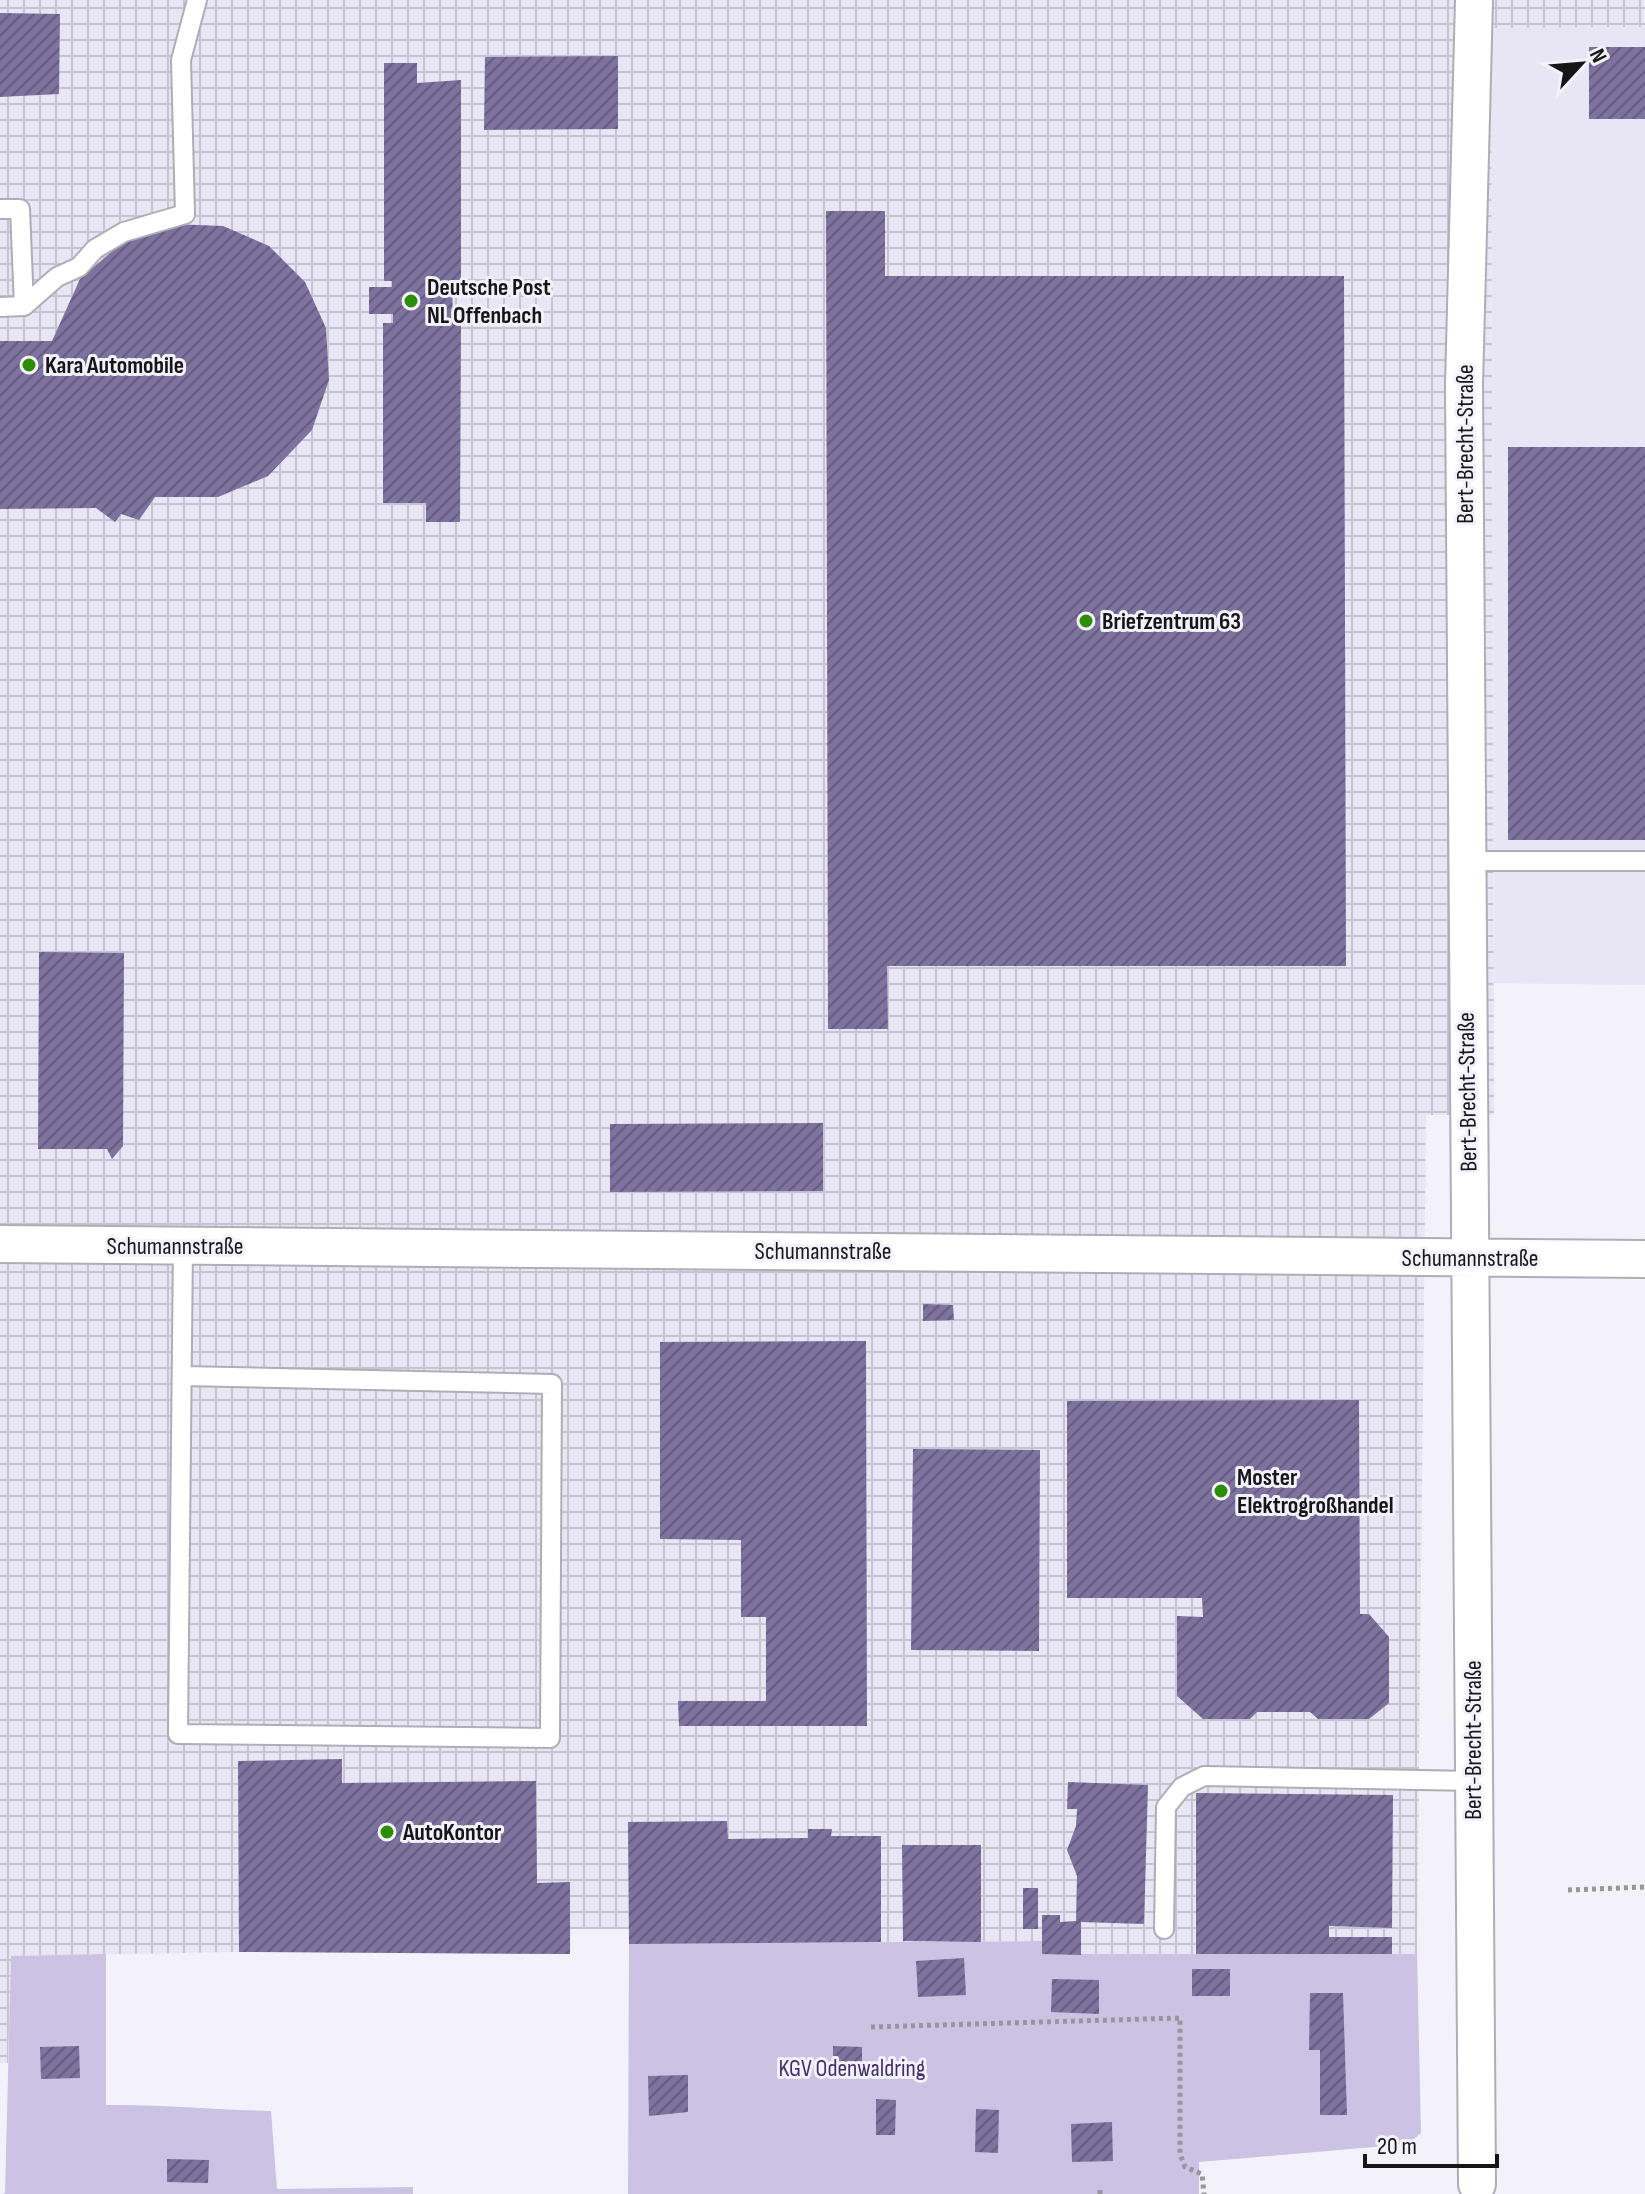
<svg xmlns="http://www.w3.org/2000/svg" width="1645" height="2194" font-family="'Sofia Sans Condensed',sans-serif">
	<defs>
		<pattern id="industrial-grid" width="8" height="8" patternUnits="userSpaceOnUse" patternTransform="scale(2)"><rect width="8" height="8" fill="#e8e5f5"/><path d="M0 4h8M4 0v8" fill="none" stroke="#c6c4d1"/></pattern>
		<pattern id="building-hatch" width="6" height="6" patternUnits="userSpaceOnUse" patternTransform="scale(2)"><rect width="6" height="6" fill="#7e729f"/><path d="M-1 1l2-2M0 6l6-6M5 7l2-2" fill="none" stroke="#665d81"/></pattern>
	</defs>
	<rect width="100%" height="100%" fill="#f3f1fa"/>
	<path fill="#e8e5f5" d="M 1491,27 L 1645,27 L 1645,985 L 1494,983 Z"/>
	<path fill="url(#industrial-grid)" d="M 0,0 L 1645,0 L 1645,27 L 1491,28 L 1494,1115 L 1426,1115 L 1417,1954 L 1042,1954 L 1042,1941 L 629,1944 L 629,1929 L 571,1929 L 570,1954 L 239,1952 L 11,1956 L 8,2063 L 0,2063 Z"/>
	<path fill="#cbc2e4" d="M 1042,1941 L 1043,1954 L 1417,1954 L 1421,2133 L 1408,2144 L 1199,2162 L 1199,2194 L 628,2194 L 629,1944 Z
		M 106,1954 L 106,2105 C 162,2104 215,2110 271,2111 L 277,2189 L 413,2187 L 413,2194 L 2,2194 L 5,2193 L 11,1956 Z"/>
	<path fill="url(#building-hatch)" d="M 0,13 L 60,14 L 59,94 L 0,97 Z
		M 1589,47 L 1645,47 L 1645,119 L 1589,119 Z
		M 618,56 L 618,129 L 484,130 L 485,57 Z
		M 384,63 L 417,63 L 417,83 L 461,80 L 461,281 L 452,281 L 453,321 L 461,321 L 460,522 L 426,522 L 426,503 L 383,503 L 383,323 L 393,323 L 393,314 L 369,314 L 369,287 L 392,287 L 392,281 L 384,281 Z
		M 826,211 L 885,211 L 885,276 L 1344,276 L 1346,966 L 887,966 L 888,1029 L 828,1029 Z
		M 171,224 L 223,226 L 269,246 L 305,282 L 326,328 L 329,380 L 312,430 L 268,476 L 218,497 L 155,497 L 139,520 L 121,514 L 115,522 L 96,508 L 0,509 L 0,341 L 52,341 L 80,279 L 125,240 Z
		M 1508,447 L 1645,447 L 1645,840 L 1508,840 Z
		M 39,952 L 124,953 L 123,1146 L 112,1159 L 107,1149 L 38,1149 Z
		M 823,1123 L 823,1191 L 610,1192 L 610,1124 Z
		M 923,1304 L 953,1305 L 954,1320 L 923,1321 Z
		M 866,1341 L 867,1726 L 679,1726 L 678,1701 L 766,1701 L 766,1617 L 741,1617 L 741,1540 L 660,1539 L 660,1342 Z
		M 1359,1400 L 1360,1614 L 1369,1614 L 1389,1637 L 1389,1703 L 1369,1719 L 1318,1719 L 1310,1712 L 1257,1712 L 1250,1719 L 1203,1719 L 1177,1696 L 1177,1616 L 1203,1617 L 1202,1598 L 1067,1598 L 1067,1401 Z
		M 913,1449 L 1040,1450 L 1039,1651 L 911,1650 Z
		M 342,1759 L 342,1783 L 536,1781 L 537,1883 L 570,1882 L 570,1954 L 239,1952 L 238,1761 Z
		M 1068,1782 L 1148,1785 L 1144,1924 L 1081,1922 L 1081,1955 L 1042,1954 L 1042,1915 L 1060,1915 L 1060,1922 L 1076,1921 L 1077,1876 L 1067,1850 L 1076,1826 L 1077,1809 L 1067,1809 Z
		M 1196,1793 L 1393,1795 L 1392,1928 L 1329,1926 L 1329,1937 L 1392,1937 L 1392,1954 L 1196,1954 Z
		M 727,1821 L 728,1839 L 808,1838 L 808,1829 L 832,1829 L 831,1836 L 881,1836 L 881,1942 L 629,1944 L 628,1822 Z
		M 902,1845 L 981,1845 L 981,1942 L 903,1941 Z
		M 1023,1888 L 1038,1888 L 1038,1929 L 1023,1929 Z
		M 964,1958 L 966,1995 L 918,1997 L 916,1961 Z
		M 1192,1969 L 1230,1969 L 1230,1996 L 1192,1996 Z
		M 1052,1979 L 1099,1980 L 1099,2014 L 1051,2012 Z
		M 1310,1993 L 1343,1993 L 1347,2115 L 1320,2115 L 1320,2050 L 1309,2050 Z
		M 79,2046 L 80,2078 L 41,2079 L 40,2047 Z
		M 833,2046 L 862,2047 L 862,2078 L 833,2078 Z
		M 688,2075 L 688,2112 L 649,2116 L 648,2076 Z
		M 876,2099 L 896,2100 L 895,2135 L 876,2135 Z
		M 976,2109 L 999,2110 L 998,2153 L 975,2152 Z
		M 1112,2122 L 1113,2161 L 1072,2162 L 1071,2124 Z
		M 167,2159 L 209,2160 L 208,2183 L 167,2182 Z"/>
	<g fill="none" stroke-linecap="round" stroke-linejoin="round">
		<g stroke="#afadb5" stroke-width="22">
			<path id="service" d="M 0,209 L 20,209 L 24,306
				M 0,307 L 24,306 L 57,277 L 79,267 L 95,249 L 124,232 L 185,214 L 181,60 L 197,0
				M 1466,861 L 1645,861
				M 182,1376 L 552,1384 L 550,1738 L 178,1734 C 179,1571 181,1408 183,1246
				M 1164,1929 L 1166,1807 L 1182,1787 L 1204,1776 L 1474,1781"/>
		</g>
		<g stroke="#afadb5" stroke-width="40">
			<path id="minor" d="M 1474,0 L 1464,385 L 1477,2184
				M 0,1244 L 1645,1259"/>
		</g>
		<path stroke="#97969c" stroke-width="5" stroke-dasharray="4 4" stroke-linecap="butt" d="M 1568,1890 L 1645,1887
			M 871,2027 L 1180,2018 L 1180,2154 L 1185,2167 L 1202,2174 L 1204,2194
			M 1100,2194 L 1100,2188"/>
		<use href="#service" stroke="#fff" stroke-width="18"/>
		<use href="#minor" stroke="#fff" stroke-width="36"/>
	</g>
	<g fill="#2c8e05" stroke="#f3f1fa" stroke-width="3">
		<circle cx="411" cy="301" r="8"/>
		<circle cx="29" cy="365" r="8"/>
		<circle cx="1086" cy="621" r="8"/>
		<circle cx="1221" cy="1491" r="8"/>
		<circle cx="387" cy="1832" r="8"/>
	</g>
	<g text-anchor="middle" stroke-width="6" stroke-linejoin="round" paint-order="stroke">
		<g font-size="24" font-weight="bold" fill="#161619" stroke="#f3f1fa" text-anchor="start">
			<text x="427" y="295">Deutsche Post<tspan x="427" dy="28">NL Offenbach</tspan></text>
			<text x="45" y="373">Kara Automobile</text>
			<text x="1102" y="629">Briefzentrum 63</text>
			<text x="1237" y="1485">Moster<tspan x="1237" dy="28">Elektrogroßhandel</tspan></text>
			<text x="403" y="1840">AutoKontor</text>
		</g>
		<g font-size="24" fill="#161619" stroke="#f3f1fa">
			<text transform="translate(1465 444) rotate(-90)" y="8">Bert-Brecht-Straße</text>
			<text transform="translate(1467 1092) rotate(-91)" y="8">Bert-Brecht-Straße</text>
			<text x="175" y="1254">Schumannstraße</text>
			<text x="823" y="1259">Schumannstraße</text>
			<text x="1470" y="1266">Schumannstraße</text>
			<text transform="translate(1473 1740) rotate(-90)" y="8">Bert-Brecht-Straße</text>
		</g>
		<g font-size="24" fill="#422f69" stroke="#f3f1fa">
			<text x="852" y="2076">KGV Odenwaldring</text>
		</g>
	</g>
	<g transform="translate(1581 64) rotate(64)" stroke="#f3f1fa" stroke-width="6" paint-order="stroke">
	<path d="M0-6L14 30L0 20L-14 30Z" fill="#161619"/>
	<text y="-12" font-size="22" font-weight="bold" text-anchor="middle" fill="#161619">N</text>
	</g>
	<path d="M1365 2154v12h132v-12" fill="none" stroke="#161619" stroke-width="4"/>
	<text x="1377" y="2154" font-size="24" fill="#161619" stroke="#f3f1fa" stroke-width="6" paint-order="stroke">20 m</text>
</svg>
